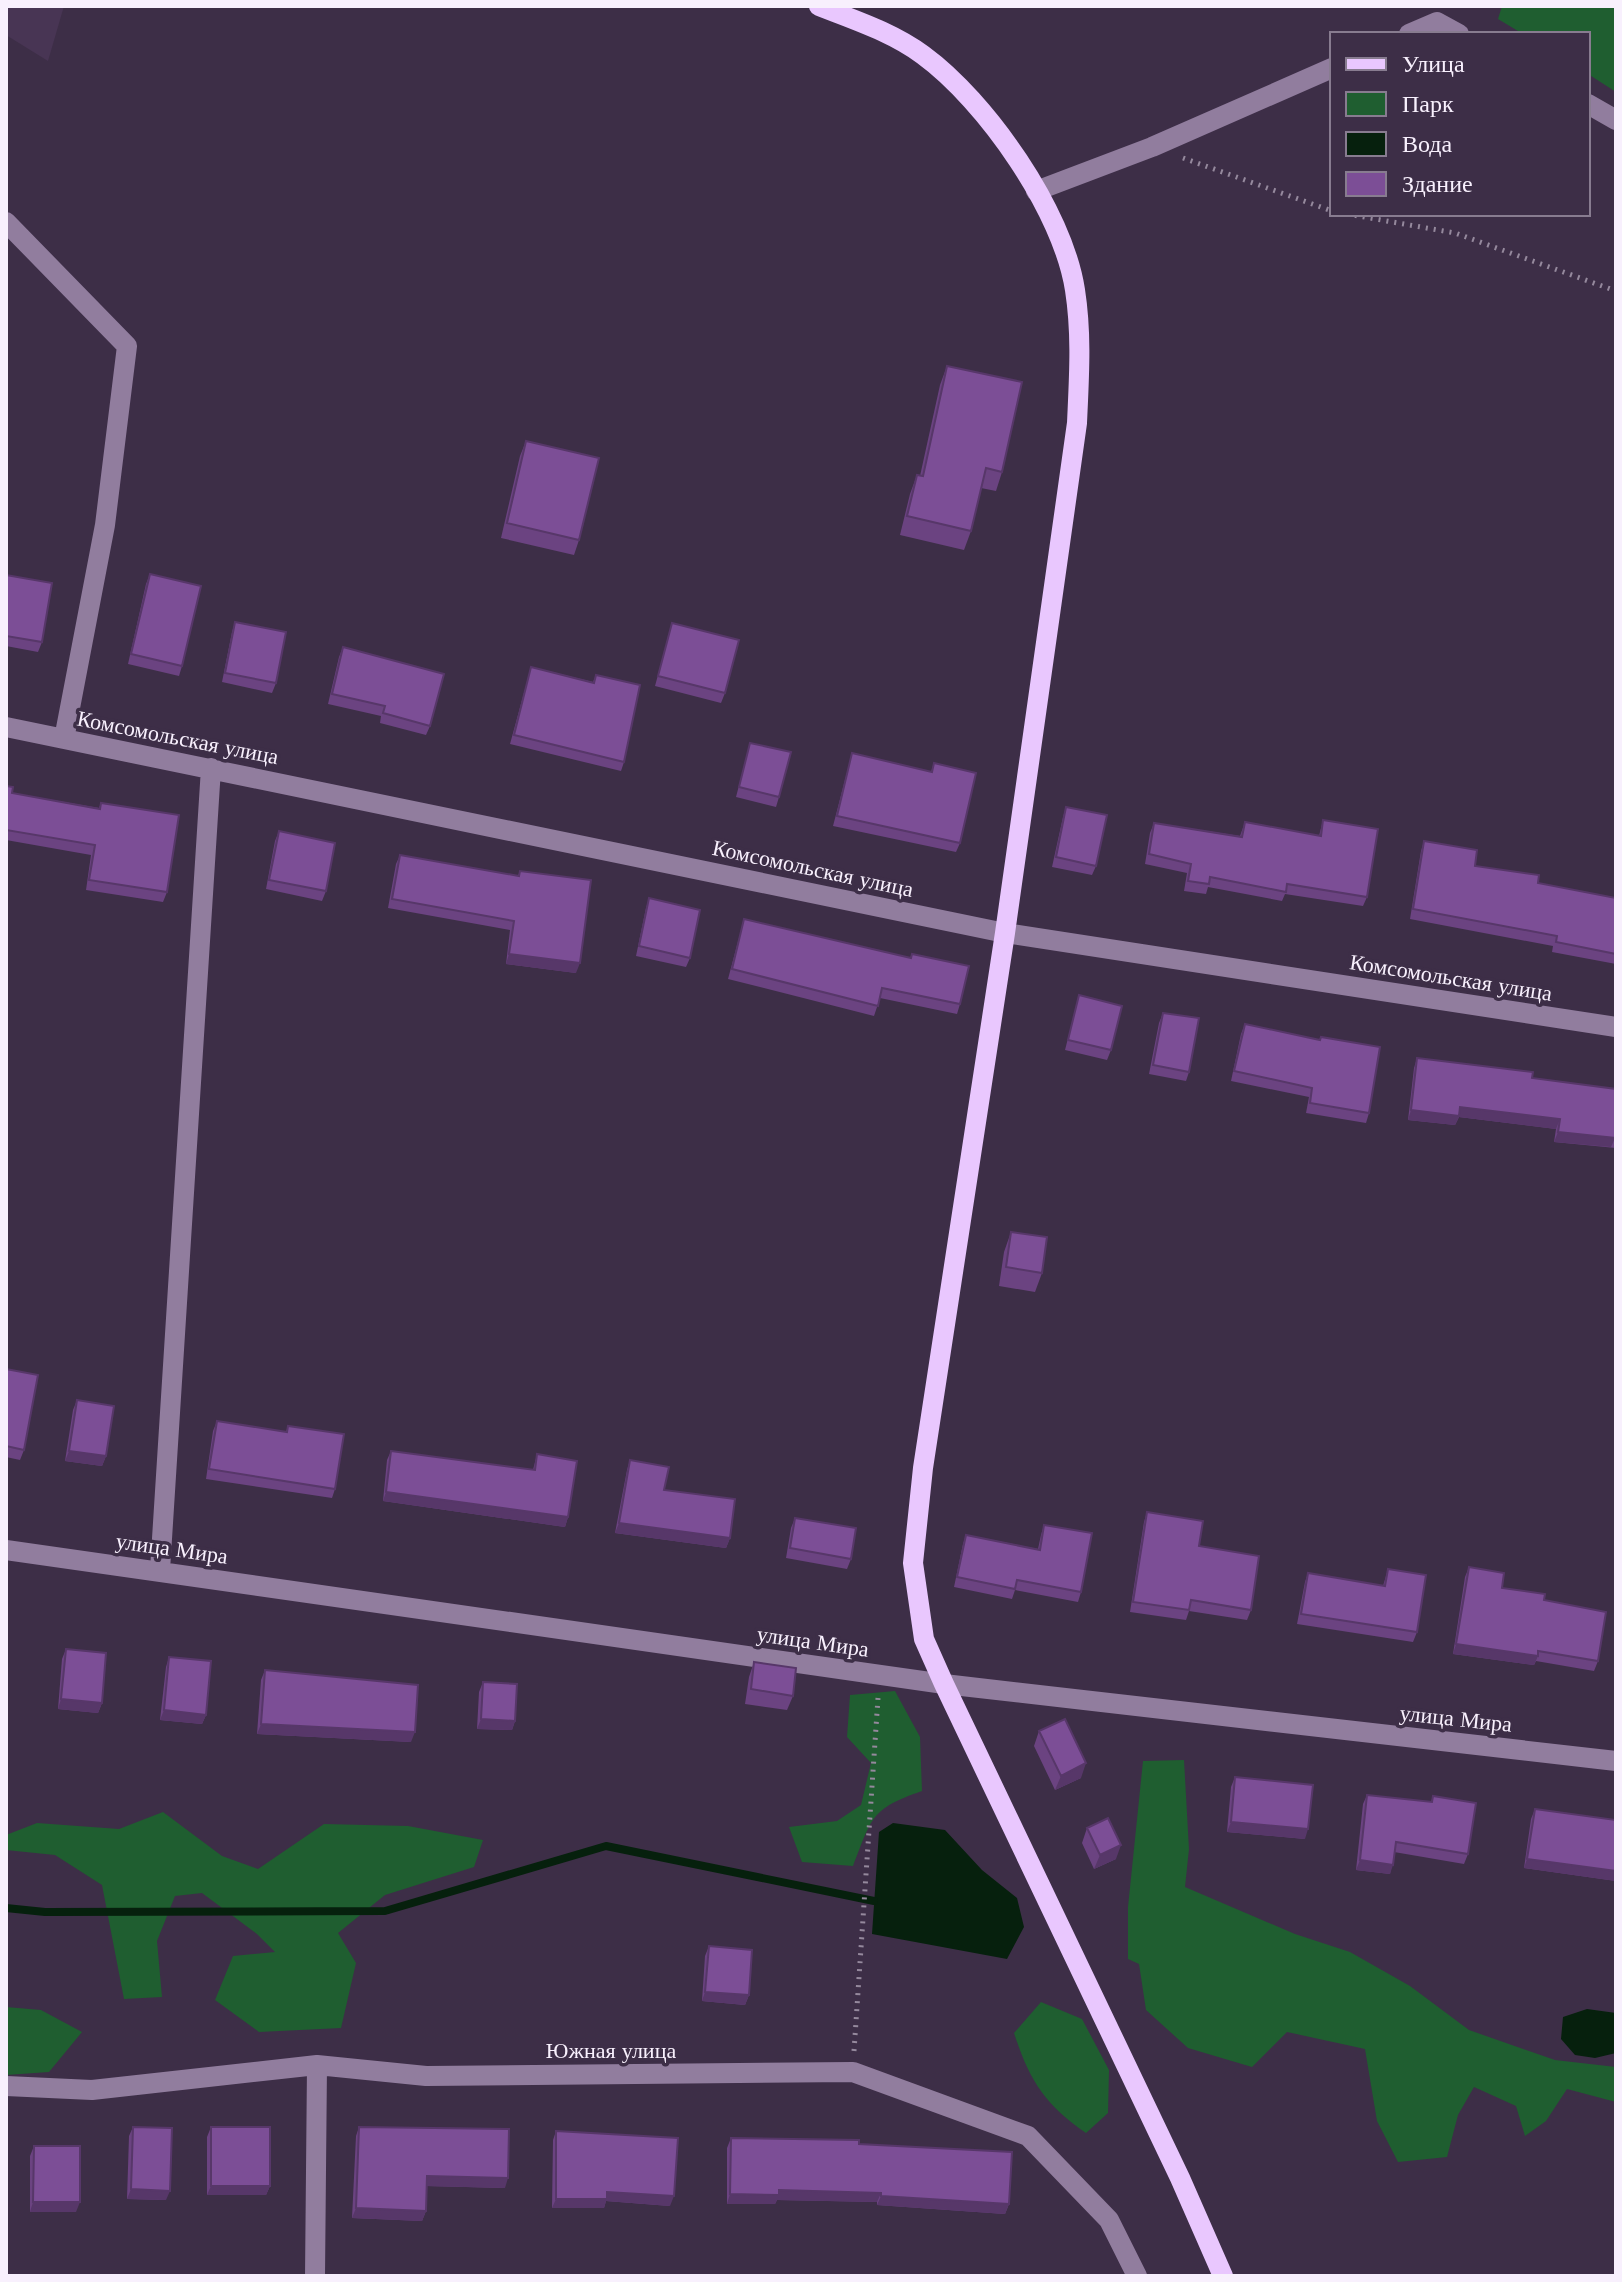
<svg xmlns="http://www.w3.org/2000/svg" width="1622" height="2282" font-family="'Libre Baskerville',serif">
	<rect width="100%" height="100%" fill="#3d2e47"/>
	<path fill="#483554" d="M 6,6 L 64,6 L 48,61 L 6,35 Z"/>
	<path fill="#1f5e30" d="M 1502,6 L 1616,6 L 1616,92 L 1588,74 L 1588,34 L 1523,34 L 1498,19 Z
		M 895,1691 L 920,1737 L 922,1791 C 870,1809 872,1818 853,1866 L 802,1862 L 789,1827 L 837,1821 L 861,1805 L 871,1763 L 847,1737 L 850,1695 Z
		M 1184,1760 L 1189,1849 L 1185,1887 L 1295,1934 L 1350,1952 L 1410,1986 L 1469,2030 L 1555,2060 L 1616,2067 L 1616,2102 L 1567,2089 L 1546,2121 L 1525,2136 L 1516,2106 L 1474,2087 L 1458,2115 L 1447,2157 L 1398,2162 L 1377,2121 L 1365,2049 L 1287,2032 L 1252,2067 L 1188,2048 L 1146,2010 L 1139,1964 L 1128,1959 L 1128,1907 L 1143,1761 Z
		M 163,1812 L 222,1856 L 258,1869 L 324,1824 L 408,1826 L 483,1840 L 474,1867 L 385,1895 L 338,1933 L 356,1963 L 341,2028 L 259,2032 L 215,2000 L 233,1956 L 275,1952 L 257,1934 L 202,1893 L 175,1896 L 157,1941 L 162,1997 L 124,1999 L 102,1885 L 55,1855 L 6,1850 L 6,1835 L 37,1823 L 119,1829 Z
		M 1041,2002 L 1082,2019 L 1109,2070 L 1108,2113 L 1086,2133 C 1045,2105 1029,2080 1014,2033 Z
		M 6,2007 L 41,2010 L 82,2032 L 49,2072 L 6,2075 Z"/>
	<path fill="#06200d" d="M 893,1823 L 945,1830 L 982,1870 L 1017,1898 L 1024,1927 L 1007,1959 L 872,1934 L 879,1832 Z
		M 1587,2009 L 1616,2013 L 1616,2053 L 1595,2058 L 1575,2055 L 1561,2039 L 1563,2017 Z"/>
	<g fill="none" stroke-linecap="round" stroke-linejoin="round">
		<path stroke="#06200d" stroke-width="8" d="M 6,1908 L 45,1912 L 385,1911 L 606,1846 L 874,1901"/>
		<path stroke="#95899d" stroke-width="5" stroke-dasharray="2 6" stroke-linecap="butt" d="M 1183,158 L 1332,211
			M 1347,214 L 1455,233 L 1616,291
			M 854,2051 L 878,1698"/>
		<path stroke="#917d9e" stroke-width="20" d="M 1409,34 L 1437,22 L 1459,34
			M 1588,104 L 1616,120
			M 1036,191 L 1152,147 L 1332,68
			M 6,222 L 127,346 L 105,525 L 64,739
			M 6,727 L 1005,933 L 1616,1027
			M 6,1550 L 944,1684 L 1616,1761
			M 160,1570 L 211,768
			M 6,2086 L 92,2090 L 317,2065 L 426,2076 L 853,2072 L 1028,2136 L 1109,2220 L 1137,2276
			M 315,2276 L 317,2065"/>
		<path stroke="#e9c7fe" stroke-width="20" d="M 819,6 C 854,20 892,32 923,55 C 986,101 1063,211 1075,290 C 1082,335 1079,378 1077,423 L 1005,933 L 923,1468 L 913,1563 L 924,1639 L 944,1684 L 1180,2178 L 1223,2276"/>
	</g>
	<path fill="#6b4381" d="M 947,366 L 1002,472 L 996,491 L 981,488 L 971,531 L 964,550 L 900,535 L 910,494 L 917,475 L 920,476 L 940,385 Z
		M 526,441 L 579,540 L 574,555 L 501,538 L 520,456 Z
		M 150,574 L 182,666 L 179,676 L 128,664 L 146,584 Z
		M 6,575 L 42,642 L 38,652 L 6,646 Z
		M 235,622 L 276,683 L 272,693 L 222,682 L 232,632 Z
		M 672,623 L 725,693 L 721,703 L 655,686 Z
		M 343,647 L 430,726 L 426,735 L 380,723 L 381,716 L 328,704 L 339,657 Z
		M 531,667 L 593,682 L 596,675 L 624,762 L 621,771 L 510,744 Z
		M 750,743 L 779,797 L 776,807 L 736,797 Z
		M 852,753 L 931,772 L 934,763 L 960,843 L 956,852 L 833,826 Z
		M 6,786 L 12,793 L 99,808 L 101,803 L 167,892 L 163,902 L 86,890 L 91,855 L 6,840 Z
		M 1066,807 L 1096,866 L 1092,875 L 1052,867 L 1063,817 Z
		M 1323,820 L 1367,897 L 1363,906 L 1285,894 L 1282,901 L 1208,887 L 1206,894 L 1184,891 L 1187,873 L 1145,864 L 1150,833 L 1154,823 L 1240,836 L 1245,822 L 1319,836 Z
		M 279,831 L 326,891 L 322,901 L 266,889 L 275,841 Z
		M 1424,841 L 1475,866 L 1538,883 L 1616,898 L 1616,964 L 1552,952 L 1553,946 L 1410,919 L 1421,851 Z
		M 400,855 L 518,876 L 520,871 L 576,973 L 506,964 L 510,930 L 388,908 L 396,864 Z
		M 649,898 L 690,958 L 686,967 L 636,956 L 646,908 Z
		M 744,919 L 960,1004 L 957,1014 L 880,998 L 874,1016 L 728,979 Z
		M 1079,995 L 1111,1050 L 1107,1060 L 1065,1050 Z
		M 1163,1013 L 1189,1072 L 1186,1081 L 1149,1074 L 1159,1023 Z
		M 1245,1024 L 1320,1040 L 1369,1113 L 1366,1123 L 1306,1113 L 1309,1097 L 1231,1081 L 1241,1034 Z
		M 1417,1058 L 1532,1078 L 1616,1089 L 1616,1148 L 1554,1142 L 1556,1129 L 1459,1117 L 1455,1125 L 1408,1120 L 1414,1068 Z
		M 1011,1232 L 1042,1273 L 1035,1292 L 999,1286 L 1004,1252 Z
		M 6,1369 L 24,1450 L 20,1460 L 6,1457 Z
		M 77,1400 L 106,1456 L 102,1466 L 65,1461 L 73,1410 Z
		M 217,1421 L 286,1432 L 288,1426 L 335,1489 L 332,1498 L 206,1479 L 213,1431 Z
		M 391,1451 L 533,1470 L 537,1454 L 568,1517 L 565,1527 L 383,1501 L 387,1460 Z
		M 630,1460 L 664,1490 L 730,1538 L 726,1548 L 615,1533 L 627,1470 Z
		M 1147,1512 L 1199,1546 L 1251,1610 L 1247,1620 L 1189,1611 L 1186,1620 L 1130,1612 L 1144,1522 Z
		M 795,1518 L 851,1559 L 847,1569 L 786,1558 L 791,1528 Z
		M 1044,1525 L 1081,1592 L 1078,1602 L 1015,1590 L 1012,1599 L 954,1587 L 963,1544 L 966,1535 L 1038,1549 L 1041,1535 Z
		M 1469,1567 L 1502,1588 L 1544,1600 L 1598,1661 L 1594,1671 L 1536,1661 L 1534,1665 L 1453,1654 L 1465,1577 Z
		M 1388,1569 L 1417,1632 L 1413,1642 L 1297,1624 L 1305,1582 L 1308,1573 L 1383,1586 Z
		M 66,1649 L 102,1703 L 98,1713 L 58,1709 L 62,1659 Z
		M 169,1657 L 206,1715 L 202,1724 L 160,1720 L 166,1667 Z
		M 754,1662 L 793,1696 L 787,1710 L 745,1704 L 749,1677 Z
		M 265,1670 L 411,1742 L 257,1734 L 261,1680 Z
		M 483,1682 L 515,1721 L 512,1730 L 477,1729 L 479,1692 Z
		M 1039,1731 L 1081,1778 L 1055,1790 L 1034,1746 Z
		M 1235,1777 L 1305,1839 L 1227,1832 L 1231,1787 Z
		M 1367,1795 L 1431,1802 L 1433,1796 L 1468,1854 L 1464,1864 L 1394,1852 L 1390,1874 L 1356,1870 L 1363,1804 Z
		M 1535,1809 L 1616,1820 L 1616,1881 L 1524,1868 L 1531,1819 Z
		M 1087,1828 L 1116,1859 L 1094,1869 L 1082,1843 Z
		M 709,1946 L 749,1995 L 745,2005 L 702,2001 L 705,1956 Z
		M 133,2127 L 166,2200 L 127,2199 L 129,2136 Z
		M 211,2127 L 270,2186 L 266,2195 L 207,2195 L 207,2137 Z
		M 359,2127 L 505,2188 L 427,2186 L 426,2211 L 422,2221 L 352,2218 L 356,2136 Z
		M 556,2131 L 670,2206 L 606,2201 L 604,2208 L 552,2208 L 553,2140 Z
		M 731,2138 L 859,2144 L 1009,2204 L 1005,2214 L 877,2205 L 877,2202 L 777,2200 L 775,2204 L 727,2204 L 727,2148 Z
		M 34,2146 L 76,2212 L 30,2212 L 30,2156 Z"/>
	<path fill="#573769" d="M 509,954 L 580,963 L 576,973 L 506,964 Z
		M 1460,1107 L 1560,1119 L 1556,1129 L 1459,1117 L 1455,1125 L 1408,1120 L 1411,1110 Z
		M 1558,1132 L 1615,1138 L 1611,1147 L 1554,1142 Z
		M 69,1451 L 106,1456 L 102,1466 L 65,1461 Z
		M 386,1492 L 568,1517 L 565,1527 L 383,1501 Z
		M 619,1523 L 730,1538 L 726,1548 L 615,1533 Z
		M 1456,1644 L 1538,1656 L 1534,1665 L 1453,1654 Z
		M 61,1699 L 102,1703 L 98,1713 L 58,1709 Z
		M 164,1710 L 206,1715 L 202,1724 L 160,1720 Z
		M 481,1719 L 515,1721 L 512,1730 L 477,1729 Z
		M 261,1724 L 415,1732 L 411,1742 L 257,1734 Z
		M 1086,1763 L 1081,1778 L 1055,1790 L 1061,1776 Z
		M 1231,1822 L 1308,1829 L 1305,1839 L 1227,1832 Z
		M 1121,1845 L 1116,1859 L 1094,1869 L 1100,1855 Z
		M 1527,1859 L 1616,1871 L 1616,1881 L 1524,1868 Z
		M 1360,1860 L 1393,1865 L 1390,1874 L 1356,1870 Z
		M 705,1992 L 749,1995 L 745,2005 L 702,2001 Z
		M 427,2176 L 508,2178 L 505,2188 L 424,2186 Z
		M 211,2186 L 270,2186 L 266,2195 L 207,2195 Z
		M 131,2189 L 170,2191 L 166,2200 L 127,2199 Z
		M 779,2190 L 881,2193 L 877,2202 L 777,2200 L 775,2204 L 727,2204 L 730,2194 Z
		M 607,2192 L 674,2196 L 670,2206 L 606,2201 L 604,2208 L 552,2208 L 556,2199 Z
		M 881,2196 L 1009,2204 L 1005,2214 L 877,2205 Z
		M 33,2202 L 80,2202 L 76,2212 L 30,2212 Z
		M 356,2208 L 426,2211 L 422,2221 L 352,2218 Z"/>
	<path fill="#7c4e96" stroke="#573769" stroke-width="2" d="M 947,366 L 1022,382 L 1002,472 L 986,468 L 971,531 L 907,516 L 917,475 L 923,476 Z
		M 526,441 L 599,458 L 579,540 L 507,523 Z
		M 150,574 L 201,586 L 182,666 L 131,654 Z
		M 6,575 L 52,583 L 42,642 L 6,636 Z
		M 235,622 L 286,632 L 276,683 L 225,673 Z
		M 672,623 L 739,640 L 725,693 L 658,676 Z
		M 343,647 L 444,674 L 430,726 L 383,713 L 385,706 L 332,694 Z
		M 531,667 L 594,683 L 596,675 L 640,685 L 624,762 L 514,735 Z
		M 750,743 L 791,752 L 779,797 L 739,787 Z
		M 852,753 L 932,772 L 934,763 L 976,773 L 960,843 L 837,816 Z
		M 6,786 L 13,787 L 12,793 L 100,809 L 101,803 L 179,815 L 167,892 L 89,880 L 95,845 L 6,830 Z
		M 1066,807 L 1107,815 L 1096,866 L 1056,857 Z
		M 1323,820 L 1378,829 L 1367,897 L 1287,884 L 1286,892 L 1210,877 L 1209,884 L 1188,881 L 1191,864 L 1149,854 L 1154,823 L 1242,837 L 1245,822 L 1321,836 Z
		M 279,831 L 335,843 L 326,891 L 269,880 Z
		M 1424,841 L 1477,850 L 1475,866 L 1539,875 L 1538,883 L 1616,898 L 1616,954 L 1556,942 L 1557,936 L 1413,909 Z
		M 400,855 L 519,876 L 520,871 L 591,880 L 580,963 L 509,954 L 514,921 L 392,899 Z
		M 649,898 L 700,910 L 690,958 L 639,946 Z
		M 744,919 L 911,958 L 912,954 L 969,966 L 960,1004 L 882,988 L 878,1006 L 732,969 Z
		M 1079,995 L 1122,1006 L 1111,1050 L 1068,1040 Z
		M 1163,1013 L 1199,1018 L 1189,1072 L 1153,1065 Z
		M 1245,1024 L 1320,1040 L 1321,1037 L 1380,1047 L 1369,1113 L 1310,1103 L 1312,1088 L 1234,1071 Z
		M 1417,1058 L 1533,1072 L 1532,1078 L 1616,1089 L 1616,1138 L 1558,1132 L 1560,1119 L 1460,1107 L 1459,1116 L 1411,1110 Z
		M 1011,1232 L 1047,1237 L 1042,1273 L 1006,1267 Z
		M 6,1369 L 38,1375 L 24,1450 L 6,1446 Z
		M 77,1400 L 114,1406 L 106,1456 L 69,1451 Z
		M 217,1421 L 287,1432 L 288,1426 L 344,1434 L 335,1489 L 209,1469 Z
		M 391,1451 L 535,1470 L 537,1454 L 577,1461 L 568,1517 L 386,1492 Z
		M 630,1460 L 669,1467 L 664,1490 L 735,1499 L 730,1538 L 619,1523 Z
		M 1147,1512 L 1203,1521 L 1199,1546 L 1259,1556 L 1251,1610 L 1191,1600 L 1189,1610 L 1133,1602 Z
		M 795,1518 L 856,1528 L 851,1559 L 790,1548 Z
		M 1044,1525 L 1092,1533 L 1081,1592 L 1017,1580 L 1015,1589 L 957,1577 L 966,1535 L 1040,1550 Z
		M 1469,1567 L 1504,1573 L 1502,1588 L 1545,1594 L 1544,1600 L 1606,1612 L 1598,1661 L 1538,1651 L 1538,1656 L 1456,1644 Z
		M 1388,1569 L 1426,1575 L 1417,1632 L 1301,1614 L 1308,1573 L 1385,1586 Z
		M 66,1649 L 106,1653 L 102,1703 L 61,1699 Z
		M 169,1657 L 211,1661 L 206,1715 L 164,1710 Z
		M 754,1662 L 796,1668 L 793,1696 L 751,1689 Z
		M 265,1670 L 418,1685 L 415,1732 L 261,1724 Z
		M 483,1682 L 517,1684 L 515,1721 L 481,1719 Z
		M 1065,1719 L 1086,1763 L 1061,1776 L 1039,1731 Z
		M 1235,1777 L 1313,1785 L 1308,1829 L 1231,1822 Z
		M 1367,1795 L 1432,1802 L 1433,1796 L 1476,1803 L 1468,1854 L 1396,1842 L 1393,1865 L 1360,1860 Z
		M 1535,1809 L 1616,1820 L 1616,1871 L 1527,1859 Z
		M 1108,1818 L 1121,1845 L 1100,1855 L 1087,1828 Z
		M 709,1946 L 752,1950 L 749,1995 L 705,1992 Z
		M 133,2127 L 172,2128 L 170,2191 L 131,2189 Z
		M 211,2127 L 270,2127 L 270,2186 L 211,2186 Z
		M 359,2127 L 509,2129 L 508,2178 L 427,2176 L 426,2211 L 356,2208 Z
		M 556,2131 L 678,2138 L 674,2196 L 607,2192 L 607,2199 L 556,2199 Z
		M 731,2138 L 859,2140 L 859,2144 L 1012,2152 L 1009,2204 L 881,2196 L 881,2193 L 779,2190 L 779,2195 L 730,2194 Z
		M 34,2146 L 80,2146 L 80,2202 L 33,2202 Z"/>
	<g text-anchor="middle" stroke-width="7" stroke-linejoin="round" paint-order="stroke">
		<g font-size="22" fill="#f8f0fd" stroke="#3d2e47">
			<text transform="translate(178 737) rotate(11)" y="8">Комсомольская улица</text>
			<text transform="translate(813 868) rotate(12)" y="8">Комсомольская улица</text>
			<text transform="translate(1451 977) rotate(9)" y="8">Комсомольская улица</text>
			<text transform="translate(172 1548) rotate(8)" y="8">улица Мира</text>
			<text transform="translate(813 1641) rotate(8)" y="8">улица Мира</text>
			<text transform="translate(1456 1718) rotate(6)" y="8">улица Мира</text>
			<text x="611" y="2058">Южная улица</text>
		</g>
	</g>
	<rect width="1622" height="2282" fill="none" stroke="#f8f0fd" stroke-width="16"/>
	<rect x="1330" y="32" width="260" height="184" fill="#3d2e47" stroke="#887c90" stroke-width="2"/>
	<rect x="1346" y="58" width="40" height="12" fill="#e9c7fe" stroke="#887c90" stroke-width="2"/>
	<text x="1402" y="72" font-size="24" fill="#f8f0fd">Улица</text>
	<rect x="1346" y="92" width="40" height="24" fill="#1f5e30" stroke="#887c90" stroke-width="2"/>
	<text x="1402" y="112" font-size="24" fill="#f8f0fd">Парк</text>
	<rect x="1346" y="132" width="40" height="24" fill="#06200d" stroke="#887c90" stroke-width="2"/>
	<text x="1402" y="152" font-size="24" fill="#f8f0fd">Вода</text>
	<rect x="1346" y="172" width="40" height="24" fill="#7c4e96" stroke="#887c90" stroke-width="2"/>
	<text x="1402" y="192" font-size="24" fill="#f8f0fd">Здание</text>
</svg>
